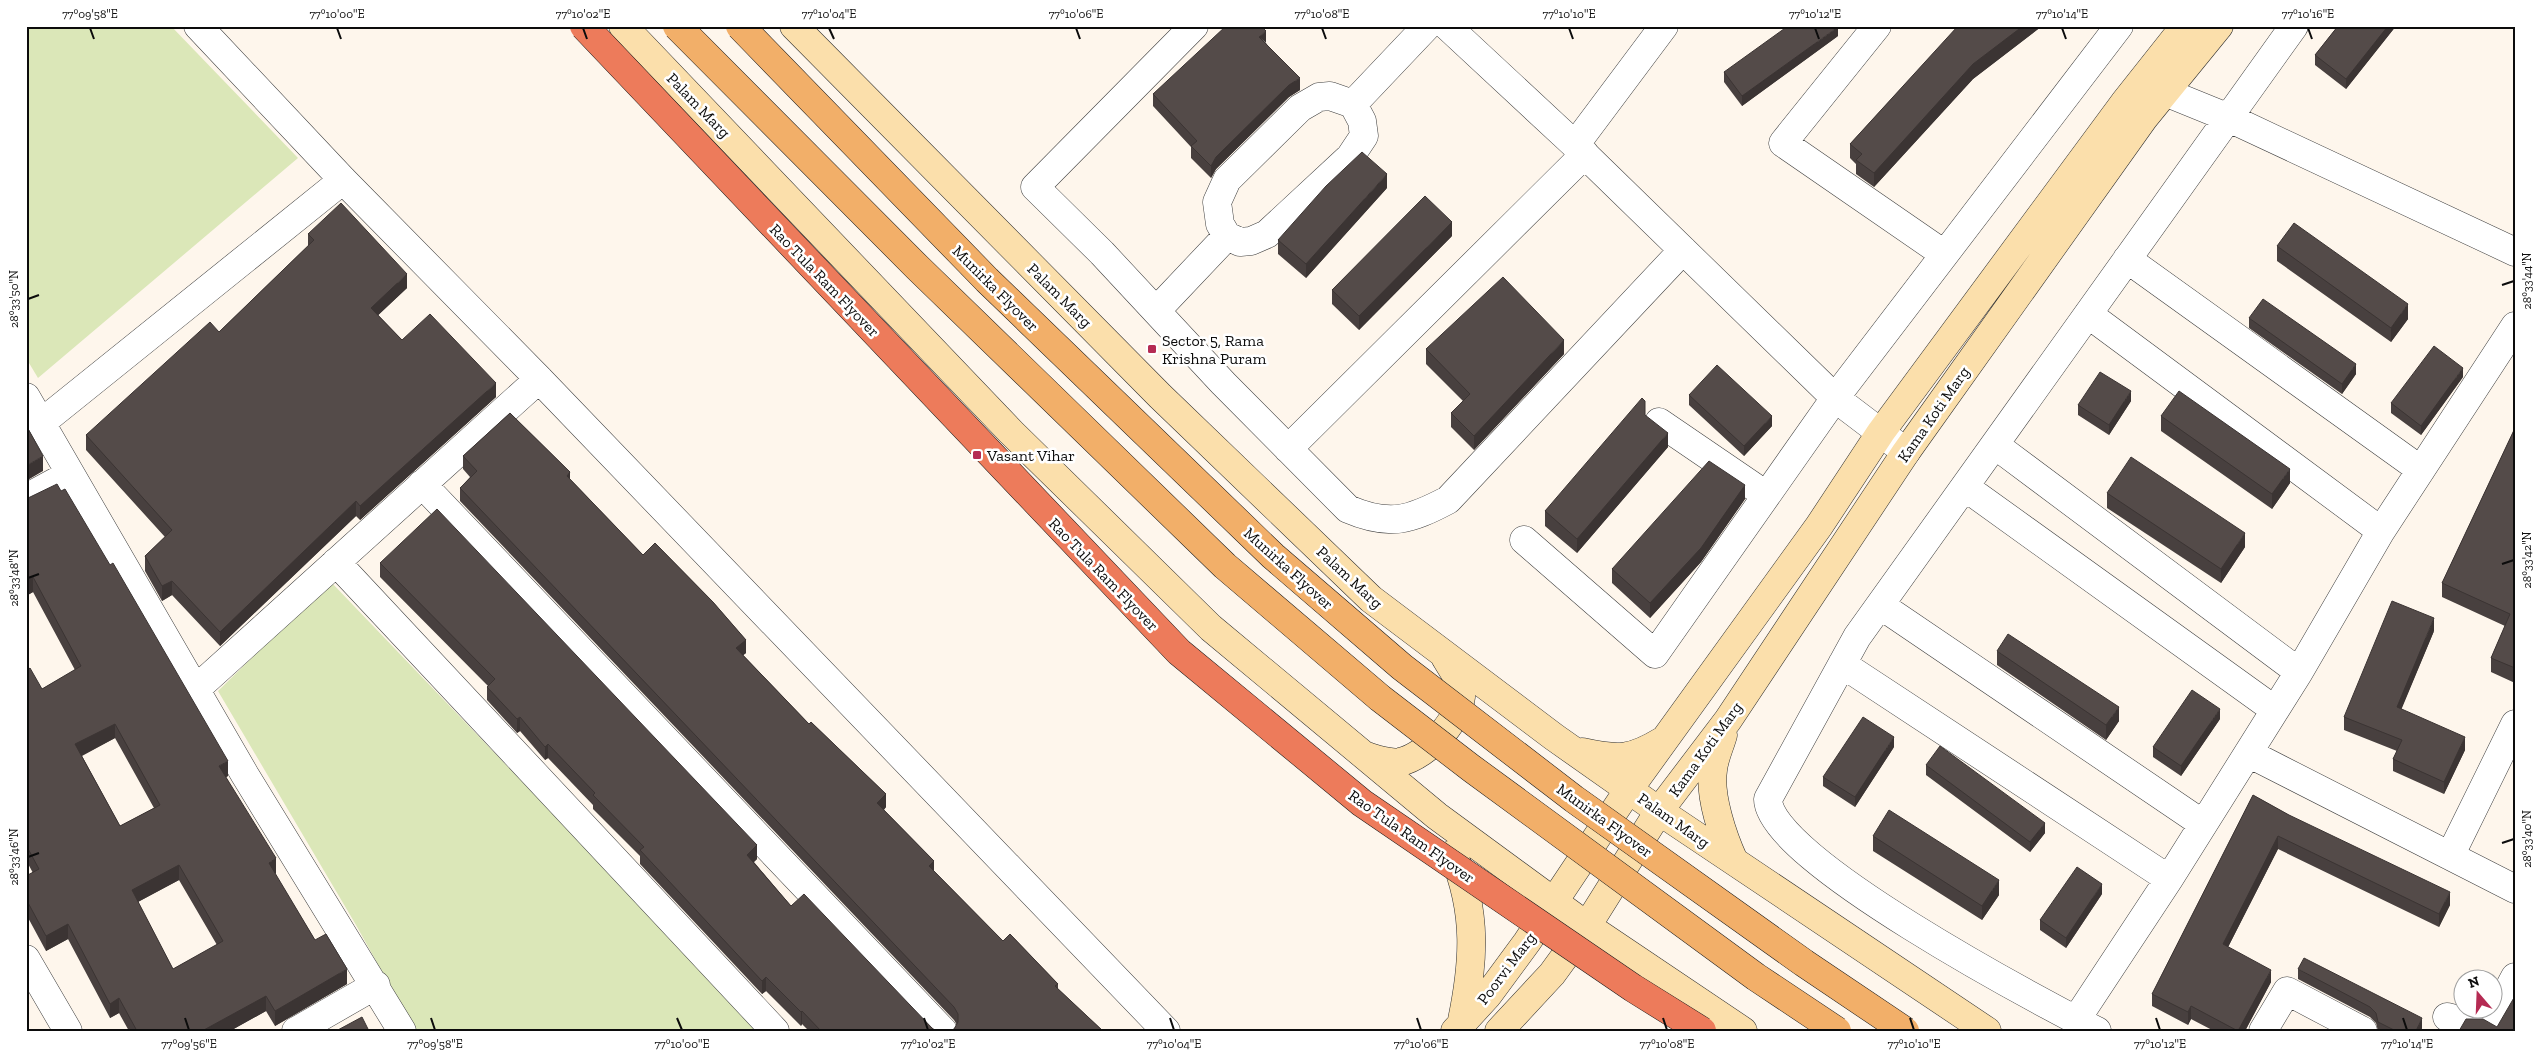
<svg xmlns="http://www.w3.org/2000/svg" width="2541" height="1057" font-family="'Zilla Slab',serif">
	<rect width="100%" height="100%" fill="#fef6ec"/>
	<path fill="#dbe7b8" d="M 171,26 L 298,158 L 38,378 L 26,358 L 26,27 Z
		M 330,581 L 761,1031 L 415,1031 L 356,925 L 218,691 Z"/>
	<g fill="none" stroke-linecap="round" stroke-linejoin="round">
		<g stroke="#3f3f3f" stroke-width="29">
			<path id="street" d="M 198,26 L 343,180 L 539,379 L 1166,1031
				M 1194,26 L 1035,187 L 1102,253 L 1223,383 L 1348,509 C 1390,527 1410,520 1448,500 L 1683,250
				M 1447,26 L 1575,145
				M 1664,26 L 1575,145 L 1835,398 L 1906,452
				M 1877,26 L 1783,143 L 1944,254
				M 2142,86 L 2165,92 L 2229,118 L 2515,252
				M 1330,96 L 1353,104 L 1362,121 L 1364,136 L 1350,157 L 1267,234 L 1251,241 L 1240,242 L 1227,236 L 1220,224 L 1217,202 L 1227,180 L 1300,108 L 1319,97 Z
				M 1353,104 L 1427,26
				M 2127,259 L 2421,470
				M 1156,311 L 1227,236
				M 2088,314 L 2381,531
				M 26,397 L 245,775 L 402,1031
				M 1659,422 L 1766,495
				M 41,423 L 343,180
				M 1995,445 L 2299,672
				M 1288,449 L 1585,154
				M 422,484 L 943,1031
				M 1965,487 L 2275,710
				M 26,498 L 70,474
				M 1524,540 L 1655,654 L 1835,398 L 2119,26
				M 336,562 L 775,1031
				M 1880,605 L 2203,824
				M 1842,664 L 2169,879
				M 196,689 L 539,379
				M 2248,753 L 2515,889
				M 2450,856 L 2515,724
				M 26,959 L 68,1031
				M 2447,1017 C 2456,1019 2466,1022 2474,1023 C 2494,1024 2507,991 2515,977
				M 2076,1020 L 2169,879 L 2299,672 L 2381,531 L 2515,326
				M 296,1031 L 376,985
				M 2097,1031 C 2041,1002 1767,858 1768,799 L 1857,637 L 2294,26
				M 2263,1031 L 2287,991 L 2363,1031"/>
		</g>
		<g stroke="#2e2e2e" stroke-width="29">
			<path id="secondary" d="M 623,26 L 1011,432 L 1211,628 L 1437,816 L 1587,926 L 1743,1031
				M 794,26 L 1160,396 L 1371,599 L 1554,737 L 1659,811 L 1987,1031
				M 1723,735 C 1720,746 1714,758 1713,770 C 1709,796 1723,837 1734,861
				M 1582,752 C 1618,760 1631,760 1662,741
				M 1366,756 C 1376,759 1389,764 1400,762 C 1427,756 1465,717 1461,688 C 1460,679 1450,666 1445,657
				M 1453,854 C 1478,913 1474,964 1461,1025
				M 1455,1031 L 1488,995 L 1527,942 L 1629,789 L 1819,526 L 1881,432 L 2124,103 L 2185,26
				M 1499,1031 L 1552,974 L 1587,926 L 1659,811 L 1728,720 L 1906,452 L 2144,118 L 2219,26"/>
		</g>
		<use href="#street" stroke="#fff" stroke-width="28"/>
		<use href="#secondary" stroke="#fbdfab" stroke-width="28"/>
		<g stroke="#1d1d1d" stroke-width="29" stroke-linecap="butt">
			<path id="primary-bridge" d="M 677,26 L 917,267 L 1225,566 L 1380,698 L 1471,768 L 1756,977 L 1837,1031
				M 740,26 L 987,280 L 1273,556 L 1402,667 L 1574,799 L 1804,963 L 1905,1031"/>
		</g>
		<g stroke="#1d1d1d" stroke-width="29" stroke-linecap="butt">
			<path id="highway-bridge" d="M 584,26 L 1179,652 L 1362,803 L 1633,988 L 1702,1031"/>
		</g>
		<use href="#primary-bridge" stroke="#f2af69" stroke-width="28"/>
		<use href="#highway-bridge" stroke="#ed7b5b" stroke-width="28"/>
	</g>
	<path fill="#48403f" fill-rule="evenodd" d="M 1956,26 L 2042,26 L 1973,79 L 1874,187 L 1856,174 L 1856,164 L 1850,158 L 1850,144 L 1956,29 Z
		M 2338,26 L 2396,26 L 2346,89 L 2315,65 L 2315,55 Z
		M 1838,36 L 1742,106 L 1724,82 L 1724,72 Z
		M 1266,43 L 1300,90 L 1289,97 L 1216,169 L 1211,178 L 1191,158 L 1191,147 L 1153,106 L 1153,94 Z
		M 1387,188 L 1306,278 L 1278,254 L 1278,240 Z
		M 308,234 L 407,288 L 378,315 L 402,340 L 496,397 L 360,520 L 356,516 L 220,646 L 172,595 L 162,601 L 145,571 L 145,556 L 165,537 L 86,450 L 86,435 L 219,332 L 308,246 Z
		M 1452,236 L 1359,330 L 1332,304 L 1332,290 Z
		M 2277,246 L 2408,319 L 2391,342 L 2277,261 Z
		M 2249,318 L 2356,374 L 2342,394 L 2249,328 Z
		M 1426,349 L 1564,354 L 1474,450 L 1451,427 L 1451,413 L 1463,401 L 1426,364 Z
		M 2463,377 L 2421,435 L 2391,413 L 2391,403 Z
		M 1689,395 L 1772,426 L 1744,456 L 1689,405 Z
		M 2131,401 L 2109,435 L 2078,415 L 2078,405 Z
		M 510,413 L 570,472 L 570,479 L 643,555 L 655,543 L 713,602 L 746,640 L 746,653 L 743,655 L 809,724 L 811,722 L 886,794 L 886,807 L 884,810 L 934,861 L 934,871 L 1003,941 L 1010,934 L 1058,984 L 1058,989 L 1103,1031 L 950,1031 L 954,1029 L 957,1025 L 954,1020 L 460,501 L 460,488 L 470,477 L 463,469 L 463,456 Z
		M 1645,415 L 1668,447 L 1577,553 L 1545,526 L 1545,511 Z
		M 2161,416 L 2290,483 L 2272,509 L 2161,431 Z
		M 2515,428 L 2515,683 L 2491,672 L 2491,658 L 2505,626 L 2442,597 L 2442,583 Z
		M 2107,493 L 2245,547 L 2221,583 L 2107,508 Z
		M 26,499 L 228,776 L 226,777 L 276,873 L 275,874 L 315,940 L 347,984 L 275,1026 L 266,1011 L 230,1031 L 129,1031 L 119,1013 L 110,1018 L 68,939 L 46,951 L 26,914 L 26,876 L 33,873 L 26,860 L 26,671 L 42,689 L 75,670 L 33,592 L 26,596 ZM 115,738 L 154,808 L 120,826 L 82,756 ZM 179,880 L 217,945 L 173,969 L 138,902 Z
		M 1745,499 L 1701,562 L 1650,618 L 1612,583 L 1612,569 Z
		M 380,563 L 757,859 L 754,862 L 791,906 L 932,1028 L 936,1031 L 809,1031 L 802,1024 L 801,1026 L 766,991 L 762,994 L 640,864 L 640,856 L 593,809 L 593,805 L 548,758 L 545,760 L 520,731 L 517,733 L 487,700 L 487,687 L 488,686 L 380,577 Z
		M 2434,631 L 2401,709 L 2465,750 L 2444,794 L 2393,771 L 2393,759 L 2397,751 L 2344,730 L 2344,717 Z
		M 1997,651 L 2119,721 L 2106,740 L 1997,665 Z
		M 2220,719 L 2181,776 L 2153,757 L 2153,747 Z
		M 1894,747 L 1855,807 L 1823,786 L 1823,777 Z
		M 1926,765 L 2045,833 L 2030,852 L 1926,775 Z
		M 2253,795 L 2450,905 L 2439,927 L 2278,849 L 2228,947 L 2271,982 L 2245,1031 L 2214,1031 L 2191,1019 L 2188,1025 L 2152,1006 L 2152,994 Z
		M 1873,836 L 1999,895 L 1982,920 L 1873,851 Z
		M 2102,894 L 2066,948 L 2040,930 L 2040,920 Z
		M 2298,969 L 2422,1028 L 2421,1031 L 2378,1031 L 2376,1023 L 2370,1017 L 2298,979 Z"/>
	<path fill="#3b3433" d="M 2023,26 L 2042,26 L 1973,79 L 1874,187 L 1874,173 L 1973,64 Z
		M 2388,26 L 2396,26 L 2346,89 L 2346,79 Z
		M 1838,27 L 1838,36 L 1742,106 L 1742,96 Z
		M 1266,31 L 1266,43 L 1259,37 Z
		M 1300,78 L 1300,90 L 1289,97 L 1216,169 L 1211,178 L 1211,166 L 1216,157 L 1289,85 Z
		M 1387,174 L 1387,188 L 1306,278 L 1306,264 Z
		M 1452,222 L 1452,236 L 1359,330 L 1359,316 Z
		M 407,274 L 407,288 L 371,322 L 371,308 Z
		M 2408,304 L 2408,319 L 2391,342 L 2391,328 Z
		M 1564,340 L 1564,354 L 1474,450 L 1474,436 Z
		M 2356,364 L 2356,374 L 2342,394 L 2342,384 Z
		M 2463,368 L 2463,377 L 2421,435 L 2421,426 Z
		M 496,383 L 496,397 L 360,520 L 360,506 Z
		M 2131,391 L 2131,401 L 2109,435 L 2109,425 Z
		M 1772,416 L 1772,426 L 1744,456 L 1744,446 Z
		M 1668,433 L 1668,447 L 1577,553 L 1577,539 Z
		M 43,456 L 43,471 L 26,481 L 26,466 Z
		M 2290,469 L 2290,483 L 2272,509 L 2272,494 Z
		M 570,472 L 570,486 L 567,476 Z
		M 1745,485 L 1745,499 L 1701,562 L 1650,618 L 1650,603 Z
		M 356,501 L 356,516 L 220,646 L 220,632 Z
		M 2245,533 L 2245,547 L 2221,583 L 2221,569 Z
		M 33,577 L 33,592 L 26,596 L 26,581 Z
		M 172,581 L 172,595 L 162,601 L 162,586 Z
		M 2434,618 L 2434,631 L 2397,720 L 2397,707 Z
		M 746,640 L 746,653 L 736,661 L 736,648 Z
		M 2119,707 L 2119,721 L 2106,740 L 2106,725 Z
		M 2220,709 L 2220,719 L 2181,776 L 2181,766 Z
		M 520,717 L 520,731 L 517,733 L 517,719 Z
		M 115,724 L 115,738 L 75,759 L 75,744 Z
		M 1894,737 L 1894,747 L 1855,807 L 1855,797 Z
		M 2465,737 L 2465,750 L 2444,794 L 2444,782 Z
		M 548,744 L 548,758 L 545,760 L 545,747 Z
		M 228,761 L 228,776 L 219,781 L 219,766 Z
		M 886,794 L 886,807 L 877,816 L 877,803 Z
		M 2045,823 L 2045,833 L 2030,852 L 2030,842 Z
		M 2278,836 L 2278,849 L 2223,957 L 2223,944 Z
		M 757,845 L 757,859 L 747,868 L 747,855 Z
		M 276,858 L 276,873 L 269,878 L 269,863 Z
		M 934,861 L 934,874 L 929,866 Z
		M 179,865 L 179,880 L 132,905 L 132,890 Z
		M 1999,880 L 1999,895 L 1982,920 L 1982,906 Z
		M 2102,884 L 2102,894 L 2066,948 L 2066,938 Z
		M 2450,892 L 2450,905 L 2439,927 L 2439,914 Z
		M 68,924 L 68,939 L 46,951 L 46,936 Z
		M 347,969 L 347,984 L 275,1026 L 275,1011 Z
		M 2271,970 L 2271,982 L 2245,1031 L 2238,1031 Z
		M 766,977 L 766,991 L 762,994 L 762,981 Z
		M 266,996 L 266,1011 L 230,1031 L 202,1031 Z
		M 119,998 L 119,1013 L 110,1018 L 110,1004 Z
		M 2191,1006 L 2191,1019 L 2188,1025 L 2188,1012 Z
		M 802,1011 L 802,1024 L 801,1026 L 801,1012 Z
		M 2422,1018 L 2422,1028 L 2421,1031 L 2416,1031 Z"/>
	<path fill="#544b49" stroke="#3b3433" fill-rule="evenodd" d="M 1226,26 L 1261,26 L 1266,31 L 1259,37 L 1300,78 L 1289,85 L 1216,157 L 1211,166 L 1191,146 L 1197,141 L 1153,94 Z
		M 1788,26 L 1838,27 L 1742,96 L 1724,72 Z
		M 1956,26 L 2023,26 L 1973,64 L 1874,173 L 1856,160 L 1862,154 L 1850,144 L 1957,27 Z
		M 2338,26 L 2388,26 L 2346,79 L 2315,55 Z
		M 1362,152 L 1387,174 L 1306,264 L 1278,240 L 1326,186 Z
		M 1425,196 L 1452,222 L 1359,316 L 1332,290 Z
		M 341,203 L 407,274 L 371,308 L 402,340 L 430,314 L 496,383 L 360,506 L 356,501 L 220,632 L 172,581 L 162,586 L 145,556 L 172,530 L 86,435 L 210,322 L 219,332 L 314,240 L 308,234 Z
		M 2294,223 L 2408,304 L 2391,328 L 2277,246 Z
		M 1503,277 L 1564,340 L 1474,436 L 1451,413 L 1470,394 L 1426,349 Z
		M 2263,299 L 2356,364 L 2342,384 L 2249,318 Z
		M 2434,346 L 2463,368 L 2421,426 L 2391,403 Z
		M 1717,365 L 1772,416 L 1744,446 L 1689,395 Z
		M 2100,372 L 2131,391 L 2109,425 L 2078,405 Z
		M 2179,391 L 2290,469 L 2272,494 L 2161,416 Z
		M 1642,398 L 1645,401 L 1645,415 L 1668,433 L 1577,539 L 1545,511 Z
		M 510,413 L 570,472 L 567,476 L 643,555 L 655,543 L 713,602 L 746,640 L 736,648 L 809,724 L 811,722 L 886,794 L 877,803 L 934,861 L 929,866 L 1003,941 L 1010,934 L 1058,984 L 1055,986 L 1103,1031 L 950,1031 L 954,1029 L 958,1022 L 958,1014 L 954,1007 L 460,488 L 477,471 L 463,456 Z
		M 26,425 L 43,456 L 26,466 Z
		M 2515,428 L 2515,668 L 2491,658 L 2510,614 L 2442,583 Z
		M 2131,457 L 2245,533 L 2221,569 L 2107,493 Z
		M 1709,461 L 1745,485 L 1701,548 L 1650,603 L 1612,569 Z
		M 57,484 L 61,491 L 65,489 L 110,565 L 113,563 L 228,761 L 219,766 L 276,858 L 269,863 L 315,940 L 326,934 L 347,969 L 275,1011 L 266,996 L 202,1031 L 137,1031 L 119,998 L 110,1004 L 68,924 L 46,936 L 26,899 L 26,876 L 39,869 L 26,845 L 26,671 L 30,668 L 42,689 L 81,666 L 33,577 L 26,581 L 26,499 ZM 115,724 L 160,805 L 120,826 L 75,744 ZM 179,865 L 223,941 L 173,969 L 132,890 Z
		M 437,509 L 757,845 L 747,855 L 791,906 L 804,894 L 932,1028 L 936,1031 L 821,1031 L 802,1011 L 801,1012 L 766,977 L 762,981 L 640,850 L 644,847 L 593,795 L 595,793 L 548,744 L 545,747 L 520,717 L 517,719 L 487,687 L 495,679 L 380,563 Z
		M 2392,601 L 2434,618 L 2397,707 L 2465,737 L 2444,782 L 2393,759 L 2402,740 L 2344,717 Z
		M 2008,634 L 2119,707 L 2106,725 L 1997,651 Z
		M 2192,690 L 2220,709 L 2181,766 L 2153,747 Z
		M 1863,717 L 1894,737 L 1855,797 L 1823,777 Z
		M 1940,746 L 2045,823 L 2030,842 L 1926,765 Z
		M 2253,795 L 2289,815 L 2450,892 L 2439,914 L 2278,836 L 2223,944 L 2271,970 L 2238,1031 L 2191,1006 L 2188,1012 L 2152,994 Z
		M 1889,810 L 1999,880 L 1982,906 L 1873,836 Z
		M 2077,867 L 2102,884 L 2066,938 L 2040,920 Z
		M 2304,958 L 2422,1018 L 2416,1031 L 2396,1031 L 2378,1022 L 2376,1013 L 2370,1007 L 2298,969 Z
		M 2515,996 L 2515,1031 L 2459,1031 L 2466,1019 L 2483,1019 L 2497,1027 Z
		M 362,1017 L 369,1031 L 336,1031 Z"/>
	<path fill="none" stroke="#0c0c0c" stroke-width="2" d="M 90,28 L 94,39M 337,28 L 341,39M 583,28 L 587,39M 829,28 L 834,39M 1076,28 L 1080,39M 1322,28 L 1326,39M 1569,28 L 1573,39M 1815,28 L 1819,39M 2062,28 L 2066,39M 2308,28 L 2312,39M 2502,285 L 2514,281M 28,299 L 39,295M 2502,564 L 2514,560M 28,578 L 39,574M 2502,843 L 2514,839M 28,857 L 39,853M 185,1018 L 189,1030M 431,1018 L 435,1030M 677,1018 L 682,1030M 924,1018 L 928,1030M 1170,1018 L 1174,1030M 1417,1018 L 1421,1030M 1663,1018 L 1667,1030M 1910,1018 L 1914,1030M 2156,1018 L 2160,1030M 2403,1018 L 2407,1030"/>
	<g fill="#b52b53" stroke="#fff" stroke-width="2">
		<rect x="1147" y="344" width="10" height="10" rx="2.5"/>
		<rect x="972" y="450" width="10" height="10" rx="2.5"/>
	</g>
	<g text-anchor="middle" stroke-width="5" stroke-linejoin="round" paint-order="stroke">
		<g font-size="16" fill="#0c0c0c" stroke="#fff">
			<text transform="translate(699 105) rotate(46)" y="6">Palam Marg</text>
			<text transform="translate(825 280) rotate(46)" y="6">Rao Tula Ram Flyover</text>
			<text transform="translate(996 288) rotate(45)" y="6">Munirka Flyover</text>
			<text transform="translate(1060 295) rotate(45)" y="6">Palam Marg</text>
			<text transform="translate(1933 414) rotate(-55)" y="6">Kama Koti Marg</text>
			<text transform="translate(1289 568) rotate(42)" y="6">Munirka Flyover</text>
			<text transform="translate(1104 574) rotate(46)" y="6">Rao Tula Ram Flyover</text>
			<text transform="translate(1350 577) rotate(43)" y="6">Palam Marg</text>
			<text transform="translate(1705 749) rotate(-54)" y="6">Kama Koti Marg</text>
			<text transform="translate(1605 820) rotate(36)" y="6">Munirka Flyover</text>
			<text transform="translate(1674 820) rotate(35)" y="6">Palam Marg</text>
			<text transform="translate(1412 836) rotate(35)" y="6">Rao Tula Ram Flyover</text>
			<text transform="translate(1506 968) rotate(-53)" y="6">Poorvi Marg</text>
		</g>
		<g font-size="16" fill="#0c0c0c" stroke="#fff" text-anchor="start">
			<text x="1162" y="346">Sector 5, Rama<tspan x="1162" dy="18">Krishna Puram</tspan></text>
			<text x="987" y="461">Vasant Vihar</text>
		</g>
	</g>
	<rect width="2541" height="1057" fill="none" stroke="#ffffff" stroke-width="55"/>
	<g transform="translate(2478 994) rotate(341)"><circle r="24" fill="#ffffff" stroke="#9e9e9e"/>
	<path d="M0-4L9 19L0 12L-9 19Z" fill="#b52b53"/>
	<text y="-8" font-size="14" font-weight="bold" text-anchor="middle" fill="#0c0c0c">N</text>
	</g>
	<rect x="28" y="28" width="2486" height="1002" fill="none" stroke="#0c0c0c" stroke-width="2"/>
	<g font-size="12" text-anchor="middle" fill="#0c0c0c">
		<text x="90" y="18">77°09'58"E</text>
		<text x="337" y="18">77°10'00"E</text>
		<text x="583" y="18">77°10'02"E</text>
		<text x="829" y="18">77°10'04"E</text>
		<text x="1076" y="18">77°10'06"E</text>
		<text x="1322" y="18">77°10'08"E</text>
		<text x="1569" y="18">77°10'10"E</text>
		<text x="1815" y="18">77°10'12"E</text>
		<text x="2062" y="18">77°10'14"E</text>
		<text x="2308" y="18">77°10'16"E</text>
		<text transform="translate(2527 281) rotate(-90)" y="4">28°33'44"N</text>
		<text transform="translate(14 299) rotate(-90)" y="4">28°33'50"N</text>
		<text transform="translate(2527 560) rotate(-90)" y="4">28°33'42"N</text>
		<text transform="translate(14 578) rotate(-90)" y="4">28°33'48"N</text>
		<text transform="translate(2527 839) rotate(-90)" y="4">28°33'40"N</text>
		<text transform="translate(14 857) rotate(-90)" y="4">28°33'46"N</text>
		<text x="189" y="1048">77°09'56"E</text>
		<text x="435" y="1048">77°09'58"E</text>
		<text x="682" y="1048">77°10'00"E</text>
		<text x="928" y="1048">77°10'02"E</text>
		<text x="1174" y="1048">77°10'04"E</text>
		<text x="1421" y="1048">77°10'06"E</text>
		<text x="1667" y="1048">77°10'08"E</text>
		<text x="1914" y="1048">77°10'10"E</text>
		<text x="2160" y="1048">77°10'12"E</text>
		<text x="2407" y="1048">77°10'14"E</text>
	</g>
</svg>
